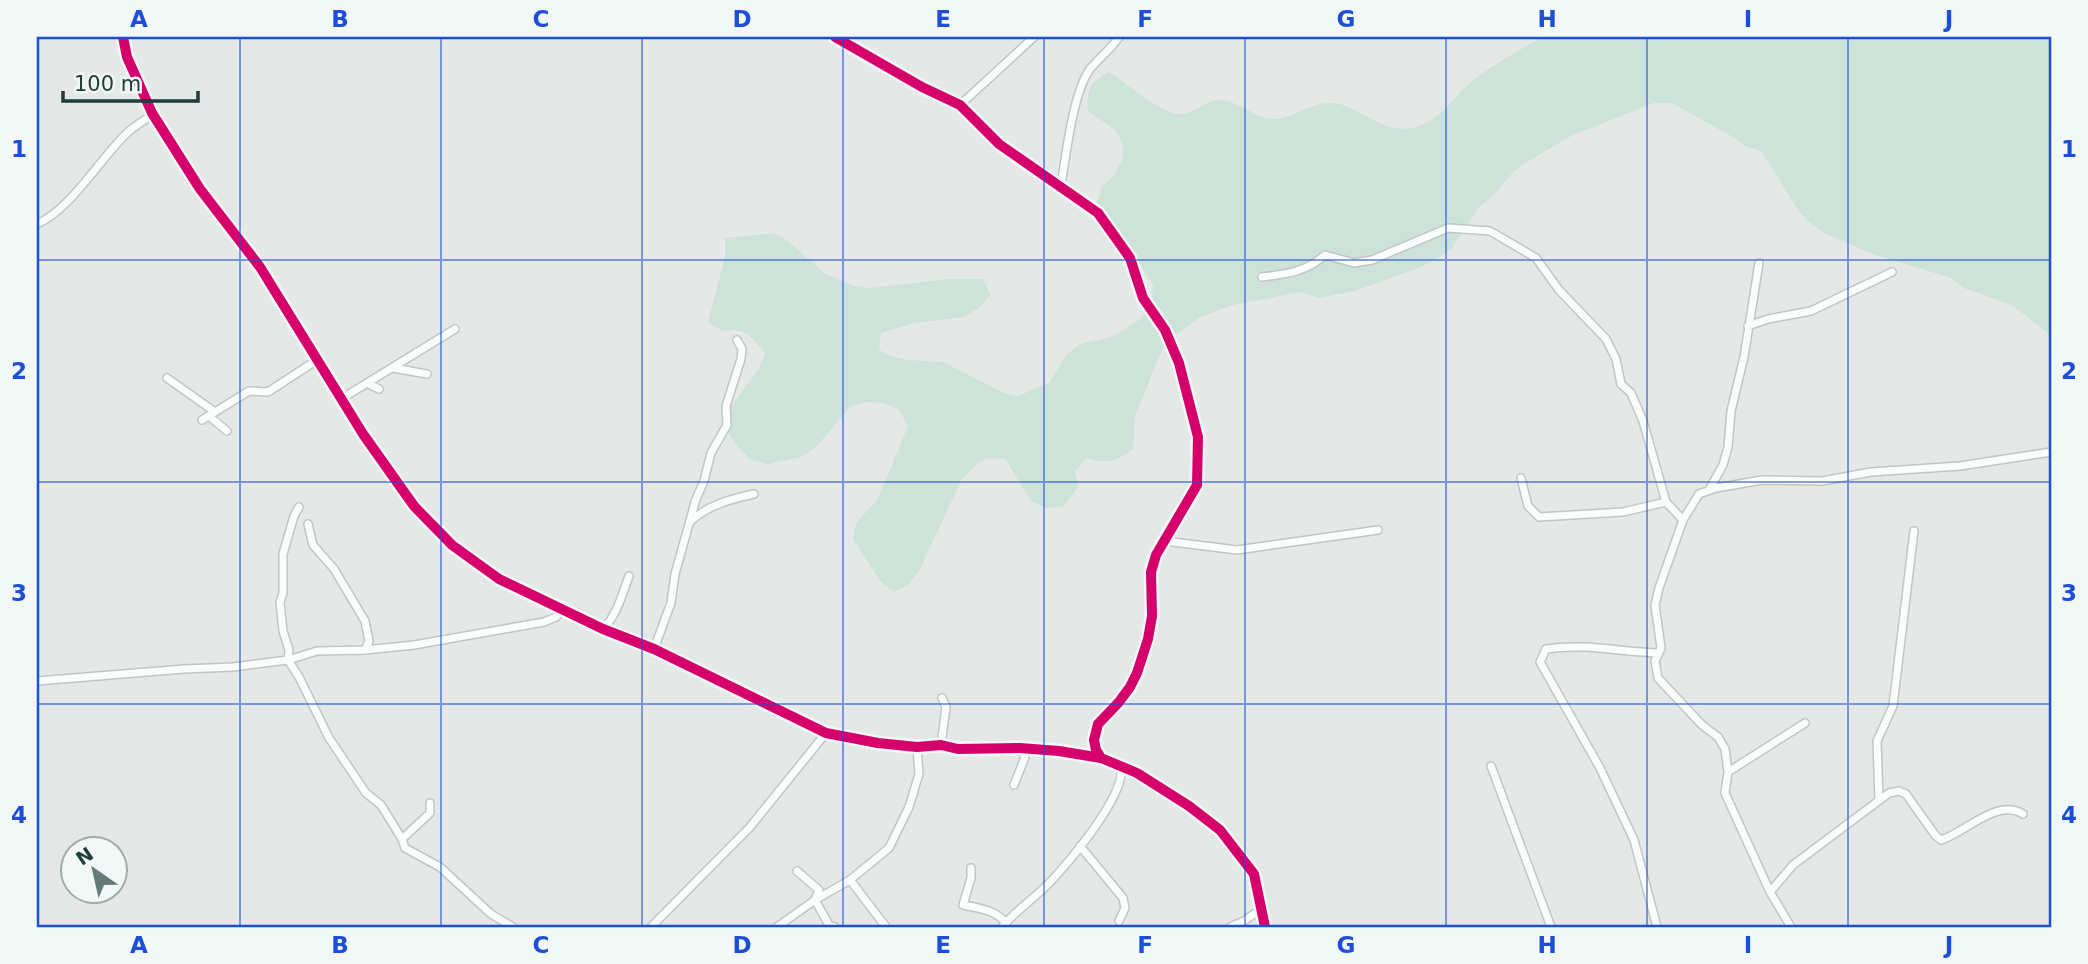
<svg xmlns="http://www.w3.org/2000/svg" width="2088" height="964" font-family="'DejaVu Sans',sans-serif">
	<rect width="100%" height="100%" fill="#e4e9e8"/>
	<path fill="#cde2d8" d="M 1542,37 L 2051,37 L 2051,335 L 2012,305 L 1964,288 L 1951,278 L 1870,253 L 1824,233 L 1809,222 L 1798,210 L 1762,152 L 1745,146 L 1731,136 L 1672,103 L 1654,103 L 1571,136 L 1527,162 L 1514,171 L 1492,197 L 1479,207 L 1451,250 L 1421,267 L 1355,291 L 1319,298 L 1300,292 L 1233,305 L 1200,317 L 1171,338 L 1161,352 L 1135,416 L 1133,449 C 1114,463 1108,464 1086,458 L 1075,471 L 1078,487 L 1064,506 L 1047,508 L 1031,501 L 1005,459 L 987,458 L 974,467 L 962,479 L 919,571 L 908,585 L 894,592 L 881,582 L 853,539 L 856,523 L 878,499 L 908,426 L 899,410 L 884,403 L 867,402 L 851,406 L 816,447 L 801,457 L 768,464 L 751,460 L 739,448 L 720,421 L 759,369 L 765,353 C 750,335 746,328 722,331 L 708,322 L 725,257 L 725,238 L 773,233 L 787,240 L 824,273 L 854,286 L 870,288 L 949,279 L 982,279 L 991,294 L 980,307 L 964,317 L 915,323 L 881,333 L 879,350 L 894,357 L 909,360 L 943,362 L 1002,392 L 1018,396 L 1049,383 L 1067,354 L 1080,344 L 1112,337 L 1139,320 L 1151,308 L 1153,285 L 1097,203 L 1102,187 L 1114,175 L 1122,160 L 1123,144 L 1115,130 L 1088,111 C 1086,90 1091,81 1109,72 C 1126,82 1162,116 1182,114 C 1200,112 1205,97 1226,101 C 1243,104 1258,120 1276,119 C 1295,117 1312,102 1332,103 C 1358,104 1381,134 1412,128 C 1440,123 1451,99 1470,83 C 1492,65 1518,51 1542,37 Z"/>
	<g fill="none" stroke-linecap="round" stroke-linejoin="round">
		<g stroke="#c1c6c5" stroke-width="10">
			<path id="minor" d="M 123,37 L 127,57 L 152,113 L 200,189 L 260,267 L 363,434 L 414,506 L 452,545 L 499,579 L 603,629 L 654,649 L 826,733 L 878,743 L 917,747 L 941,745 L 958,749 L 1020,748 L 1059,751 L 1101,758 L 1137,773 L 1189,806 L 1220,830 L 1254,874 L 1265,927
				M 835,37 L 922,87 L 960,105 L 999,144 L 1098,213 L 1130,258 L 1143,298 L 1165,330 L 1179,363 L 1198,437 L 1197,485 L 1156,555 L 1151,572 L 1152,616 L 1148,639 L 1137,673 L 1130,687 L 1119,702 L 1098,724 L 1094,740 L 1096,750 L 1101,758
				M 960,105 L 1034,37
				M 1061,185 C 1066,156 1073,92 1090,69 C 1099,58 1111,49 1119,37
				M 37,224 C 70,210 100,159 126,134 C 134,126 144,121 153,114
				M 1262,277 C 1287,274 1306,272 1325,255 L 1354,263 L 1372,260 L 1448,228 L 1490,231 L 1536,258 L 1559,290 L 1606,339 L 1616,359 L 1621,384 L 1631,393 L 1643,421 L 1666,502 L 1683,520
				M 1748,326 L 1768,319 L 1811,311 L 1892,272
				M 393,368 L 427,374
				M 167,378 L 215,412
				M 367,383 L 379,389
				M 341,399 L 455,329
				M 209,416 L 227,431
				M 202,420 L 249,391 L 268,392 L 317,360
				M 1521,478 L 1528,506 L 1539,517 L 1623,512 L 1666,502
				M 1709,490 L 1723,465 L 1728,447 L 1731,411 L 1744,357 L 1759,263
				M 299,507 L 294,516 L 283,554 L 283,593 L 280,602 L 283,631 L 289,650 L 288,660 L 299,677 L 329,738 L 366,793 L 381,805 L 402,839
				M 691,521 C 708,505 731,499 754,494
				M 308,524 L 313,545 L 334,569 L 365,621 L 369,641 L 365,650
				M 1165,541 L 1237,550 L 1378,530
				M 603,629 C 617,615 622,595 629,576
				M 654,649 L 671,603 L 675,574 L 696,499 L 704,481 L 711,453 L 727,425 L 726,406 L 741,359 L 742,349 L 737,340
				M 37,681 L 184,669 L 233,667 L 288,660 L 317,651 L 365,650 L 414,645 L 544,622 L 556,617 L 562,609
				M 941,745 L 946,707 L 942,698
				M 1491,766 L 1551,927
				M 1728,772 L 1725,749 L 1718,737 L 1702,725 L 1658,678 L 1655,661 L 1661,648 L 1655,605 L 1659,588 L 1683,520 L 1699,494 L 1716,488 L 1762,480 L 1822,481 L 1871,472 L 1960,466 L 2051,452
				M 1014,785 L 1025,757 L 1020,748
				M 1879,800 L 1877,741 L 1893,706 L 1914,531
				M 430,803 L 430,813 L 402,839 L 405,848 L 440,867 L 491,914 L 513,927
				M 1080,846 L 1123,898 L 1125,908 L 1119,921
				M 971,868 L 971,878 L 963,905 C 978,908 996,910 1006,923
				M 797,871 L 819,890 L 815,900 L 829,925 L 835,927
				M 850,880 L 886,927
				M 1770,892 L 1793,865 L 1889,793 L 1899,791 L 1906,794 L 1935,835 L 1941,840 C 1966,832 1997,798 2023,814
				M 651,927 L 750,827 L 826,733
				M 777,927 L 815,900 L 850,880 L 889,848 L 909,807 L 919,774 L 917,747
				M 1002,927 C 1017,909 1038,896 1054,878 C 1073,857 1126,794 1121,767
				M 1230,927 L 1244,921 L 1261,909
				M 1657,927 L 1634,840 L 1600,768 L 1540,662 L 1546,649 C 1585,643 1620,652 1659,653
				M 1791,927 L 1770,892 L 1725,793 L 1728,772 L 1805,723"/>
		</g>
		<use href="#minor" stroke="#fbfcfc" stroke-width="7"/>
		<g stroke="#f2f8f6" stroke-width="15">
			<path id="cycleway" d="M 123,37 L 127,57 L 152,113 L 200,189 L 260,267 L 363,434 L 414,506 L 452,545 L 499,579 L 603,629 L 654,649 L 826,733 L 878,743 L 917,747 L 941,745 L 958,749 L 1020,748 L 1059,751 L 1101,758 L 1137,773 L 1189,806 L 1220,830 L 1254,874 L 1265,927
				M 835,37 L 922,87 L 960,105 L 999,144 L 1098,213 L 1130,258 L 1143,298 L 1165,330 L 1179,363 L 1198,437 L 1197,485 L 1156,555 L 1151,572 L 1152,616 L 1148,639 L 1137,673 L 1130,687 L 1119,702 L 1098,724 L 1094,740 L 1096,750 L 1101,758"/>
		</g>
		<use href="#cycleway" stroke="#d6006c" stroke-width="10"/>
	</g>
	<path fill="none" stroke="#1d4ed8" stroke-width="2" stroke-opacity="0.55" d="M 240,37 L 240,927M 441,37 L 441,927M 642,37 L 642,927M 843,37 L 843,927M 1044,37 L 1044,927M 1245,37 L 1245,927M 1446,37 L 1446,927M 1647,37 L 1647,927M 1848,37 L 1848,927M 37,260 L 2051,260M 37,482 L 2051,482M 37,704 L 2051,704"/>
	<rect width="2088" height="964" fill="none" stroke="#f2f8f6" stroke-width="77"/>
	<g transform="translate(94 870) rotate(326)"><circle r="33" fill="#f2f8f6" stroke="#9eadab" stroke-width="2"/>
	<path d="M0-5L12 26L0 18L-12 26Z" fill="#657977"/>
	<text y="-10" font-size="19" font-weight="bold" text-anchor="middle" fill="#213d3a">N</text>
	</g>
	<path d="M63 91v10h135v-10" fill="none" stroke="#213d3a" stroke-width="3.5"/>
	<text x="74" y="91" font-size="21" fill="#213d3a" stroke="#f2f8f6" stroke-width="5" paint-order="stroke">100 m</text>
	<rect x="38" y="38" width="2012" height="888" fill="none" stroke="#1d4ed8" stroke-width="2.5"/>
	<g font-size="23" text-anchor="middle" font-weight="bold" fill="#1d4ed8">
		<text x="139" y="27">A</text>
		<text x="340" y="27">B</text>
		<text x="541" y="27">C</text>
		<text x="742" y="27">D</text>
		<text x="943" y="27">E</text>
		<text x="1145" y="27">F</text>
		<text x="1346" y="27">G</text>
		<text x="1547" y="27">H</text>
		<text x="1748" y="27">I</text>
		<text x="1949" y="27">J</text>
		<text x="19" y="157">1</text>
		<text x="2069" y="157">1</text>
		<text x="19" y="379">2</text>
		<text x="2069" y="379">2</text>
		<text x="19" y="601">3</text>
		<text x="2069" y="601">3</text>
		<text x="19" y="823">4</text>
		<text x="2069" y="823">4</text>
		<text x="139" y="953">A</text>
		<text x="340" y="953">B</text>
		<text x="541" y="953">C</text>
		<text x="742" y="953">D</text>
		<text x="943" y="953">E</text>
		<text x="1145" y="953">F</text>
		<text x="1346" y="953">G</text>
		<text x="1547" y="953">H</text>
		<text x="1748" y="953">I</text>
		<text x="1949" y="953">J</text>
	</g>
</svg>
